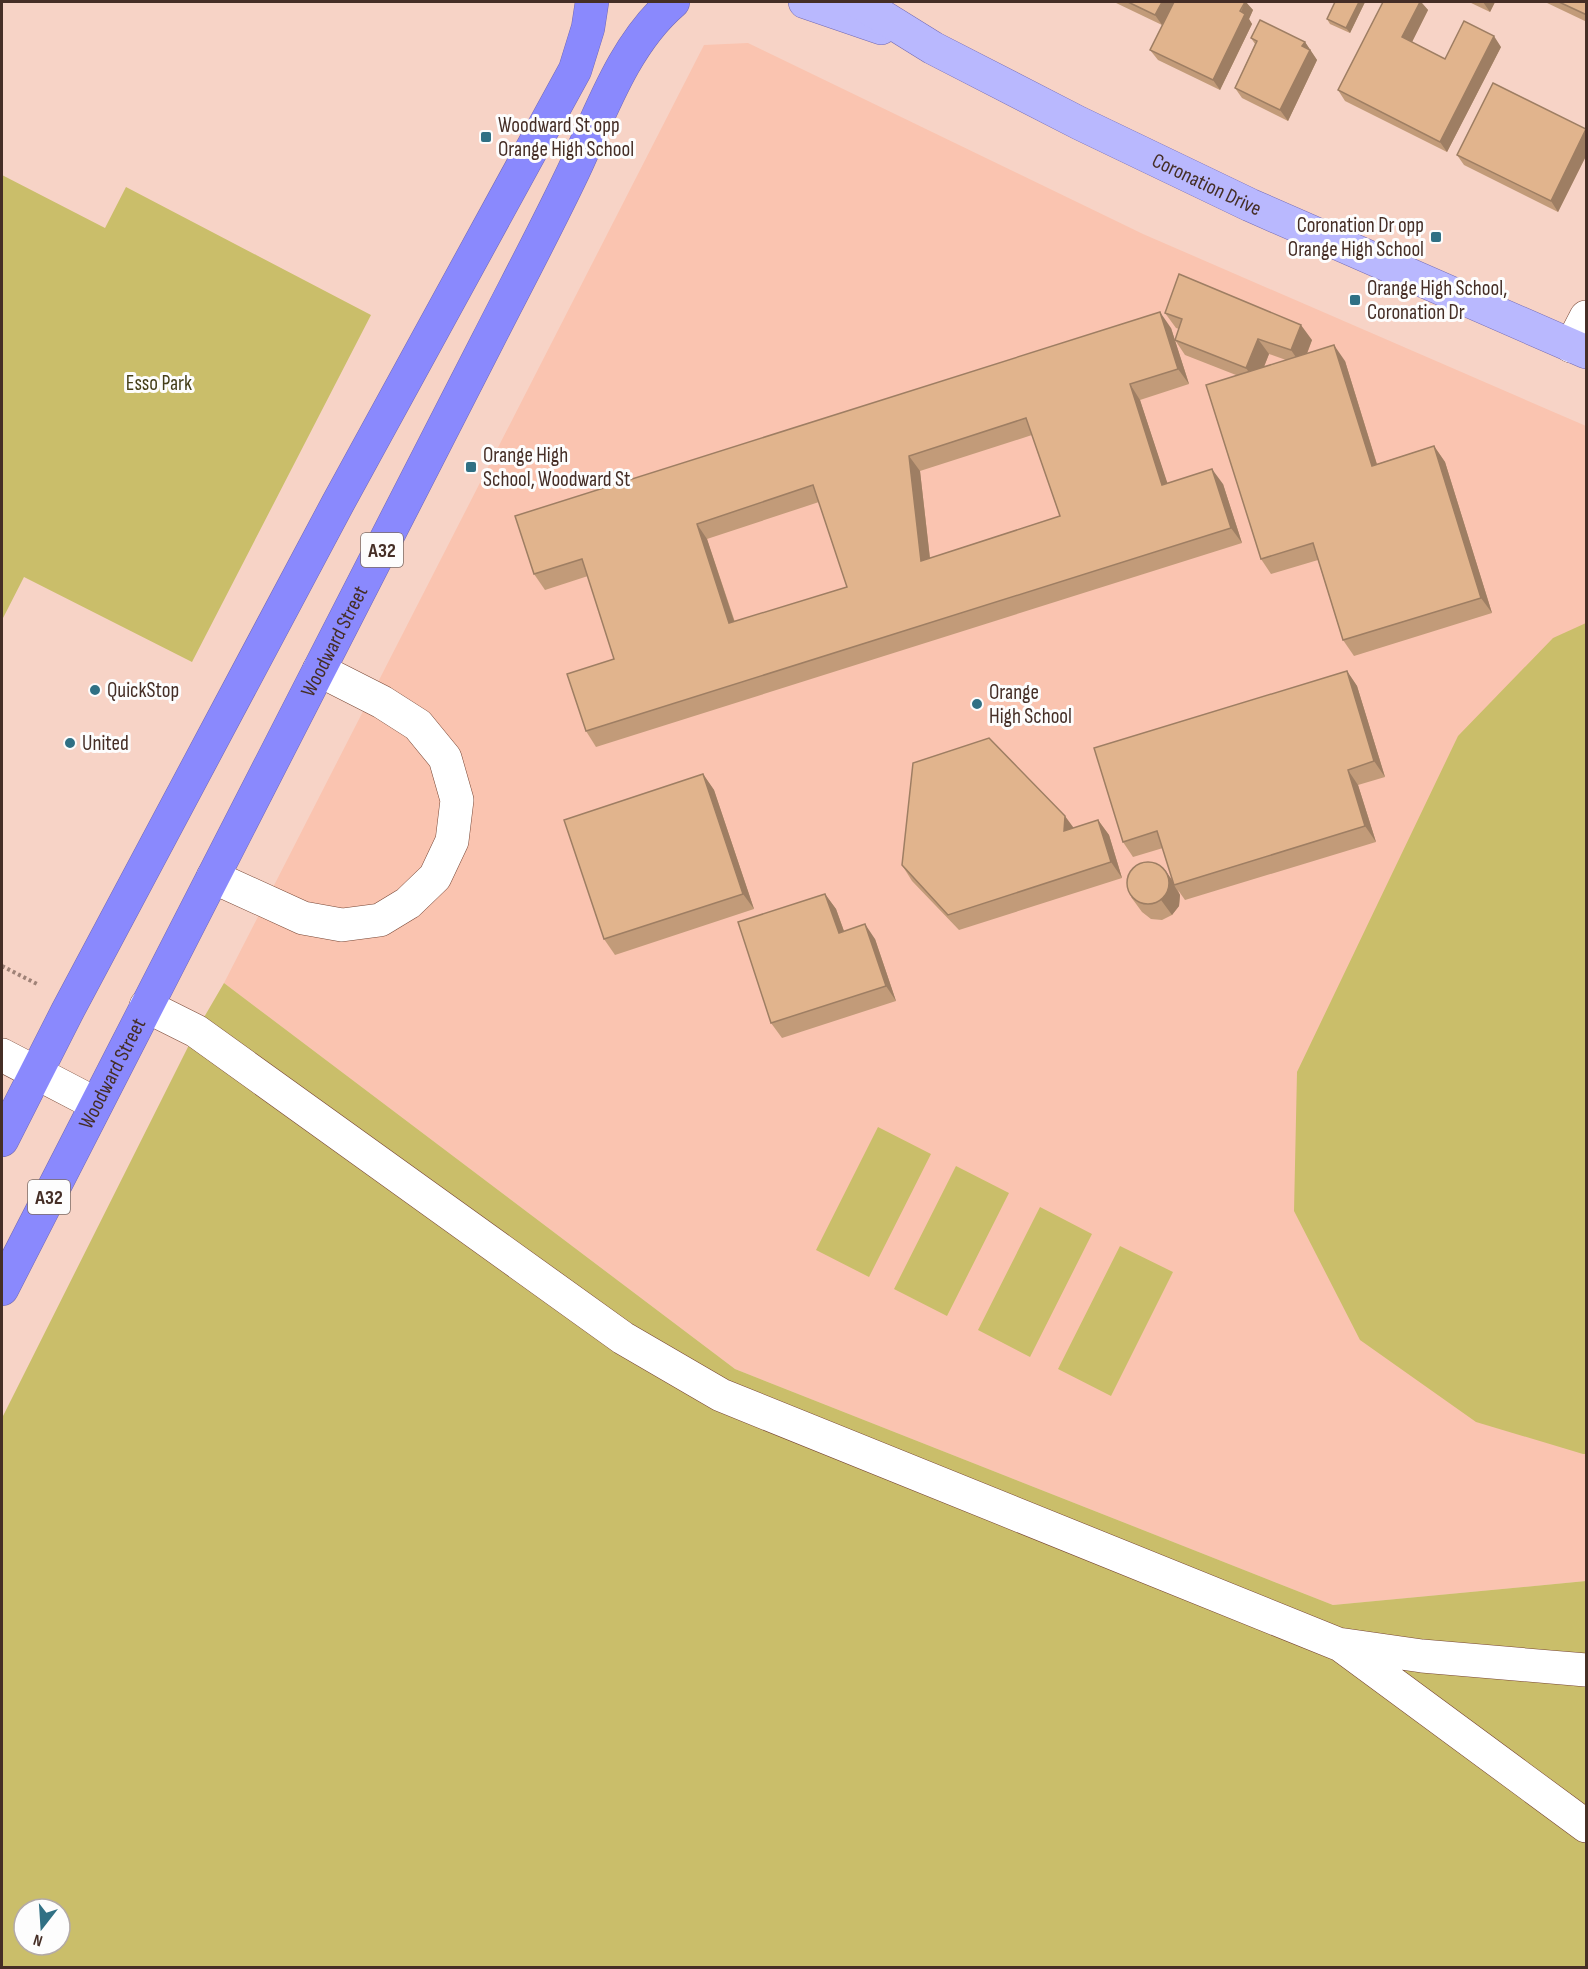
<svg xmlns="http://www.w3.org/2000/svg" width="1588" height="1969" font-family="'Sofia Sans Condensed',sans-serif">
	<rect width="100%" height="100%" fill="#f7d3c6"/>
	<path fill="#fac4b0" d="M 748,43 L 1143,234 L 1586,426 L 1586,1581 L 1333,1605 L 735,1369 L 224,983 L 704,45 Z"/>
	<path fill="#cabe6a" fill-rule="evenodd" d="M 2,175 L 105,228 L 126,187 L 371,315 L 192,662 L 24,577 L 2,620 Z
		M 1586,623 L 1586,1454 L 1583,1454 L 1476,1422 L 1360,1340 L 1294,1211 L 1297,1072 L 1458,736 L 1553,638 Z
		M 224,983 L 735,1369 L 1333,1605 L 1586,1581 L 1586,1967 L 2,1967 L 2,1418 L 196,1031 ZM 24,1909 L 60,1909 L 60,1945 L 24,1945 Z
		M 878,1127 L 931,1154 L 869,1277 L 816,1250 Z
		M 956,1166 L 1009,1193 L 947,1316 L 894,1289 Z
		M 1040,1207 L 1092,1234 L 1030,1357 L 978,1330 Z
		M 1120,1246 L 1173,1272 L 1111,1396 L 1058,1369 Z"/>
	<g fill="none" stroke-linecap="round" stroke-linejoin="round">
		<g stroke="#784634" stroke-width="34">
			<path id="minor" d="M 1571,346 L 1586,317
				M 213,877 L 303,918 L 342,925 L 380,920 L 408,903 L 435,877 L 452,841 L 457,800 L 445,758 L 418,725 L 382,702 L 319,670
				M 146,1006 L 196,1031 L 623,1338 L 721,1395 L 1338,1644 L 1422,1656 L 1586,1670
				M 2,1055 L 96,1104
				M 1342,1646 L 1586,1826"/>
		</g>
		<g stroke="#7269b2" stroke-width="34">
			<g id="major">
				<path d="M 805,2 L 881,28"/>
				<path id="s1" d="M 859,2 L 933,48 L 1079,123 L 1250,205 L 1586,352"/>
			</g>
		</g>
		<g stroke="#7269b2" stroke-width="34">
			<g id="highway">
				<path d="M 2,1140 L 67,1012 L 338,503 L 575,70 L 588,28 L 592,2"/>
				<path id="s2" d="M 2,1289 C 163,972 327,657 488,340 C 517,283 547,227 574,170 C 601,112 624,44 673,2"/>
			</g>
		</g>
		<path stroke="#9f8277" stroke-width="4" stroke-dasharray="3 3" stroke-linecap="butt" d="M 2,966 L 37,984"/>
		<use href="#minor" stroke="#fff" stroke-width="33"/>
		<use href="#major" stroke="#b9b8fe" stroke-width="33"/>
		<use href="#highway" stroke="#8a89fd" stroke-width="33"/>
	</g>
	<path fill="#c29b79" fill-rule="evenodd" d="M 1114,2 L 1245,2 L 1253,10 L 1249,19 L 1252,24 L 1220,90 L 1158,60 L 1150,50 L 1162,25 Z
		M 1335,2 L 1365,2 L 1350,33 L 1330,24 L 1327,19 Z
		M 1383,2 L 1421,2 L 1428,10 L 1412,42 L 1445,59 L 1501,47 L 1447,152 L 1345,101 L 1338,90 Z
		M 1469,2 L 1495,2 L 1490,12 Z
		M 1545,2 L 1587,2 L 1587,22 Z
		M 1251,38 L 1305,42 L 1317,60 L 1288,121 L 1242,98 L 1235,88 L 1255,44 Z
		M 1587,129 L 1587,154 L 1558,212 L 1464,165 L 1457,155 Z
		M 1165,313 L 1312,340 L 1307,354 L 1345,361 L 1377,464 L 1434,446 L 1445,462 L 1492,613 L 1354,656 L 1343,640 L 1318,560 L 1271,574 L 1261,559 L 1236,375 L 1185,355 L 1175,340 L 1179,329 L 1176,328 ZM 1269,354 L 1286,360 L 1264,367 Z
		M 1171,328 L 1189,384 L 1140,400 L 1167,483 L 1223,484 L 1242,543 L 596,747 L 586,731 L 614,659 L 588,576 L 545,590 L 534,574 ZM 1032,435 L 1060,516 L 930,558 L 920,471 ZM 819,502 L 847,587 L 735,622 L 707,539 Z
		M 1347,671 L 1357,686 L 1385,777 L 1358,785 L 1376,842 L 1185,900 L 1178,890 L 1180,895 L 1179,906 L 1172,915 L 1162,920 L 1151,919 L 1142,912 L 1131,897 L 1173,881 L 1163,848 L 1133,857 L 1123,842 Z
		M 703,774 L 714,790 L 754,909 L 615,955 L 604,939 Z
		M 1098,820 L 1109,835 L 1122,878 L 959,930 L 912,881 L 902,865 L 1074,828 Z
		M 825,894 L 836,909 L 844,931 L 875,939 L 896,1001 L 782,1038 L 771,1023 Z"/>
	<path fill="#9e7e63" d="M 1162,2 L 1174,2 L 1162,25 L 1155,15 Z
		M 1245,2 L 1246,2 L 1253,10 L 1249,19 L 1252,24 L 1220,90 L 1213,80 Z
		M 1359,2 L 1365,2 L 1350,33 L 1346,28 Z
		M 1420,2 L 1421,2 L 1428,10 L 1409,48 L 1402,37 Z
		M 1483,2 L 1495,2 L 1490,12 Z
		M 1494,36 L 1501,47 L 1447,152 L 1440,142 Z
		M 1305,42 L 1317,60 L 1288,121 L 1280,110 L 1302,46 Z
		M 1586,129 L 1587,154 L 1558,212 L 1551,201 Z
		M 1160,312 L 1171,328 L 1189,384 L 1178,369 Z
		M 1301,325 L 1312,340 L 1302,366 L 1291,350 Z
		M 1258,339 L 1269,354 L 1257,384 L 1246,368 Z
		M 1334,345 L 1345,361 L 1382,481 L 1372,466 Z
		M 1130,384 L 1140,400 L 1173,500 L 1162,485 Z
		M 1434,446 L 1445,462 L 1492,613 L 1481,598 Z
		M 909,456 L 920,471 L 932,577 L 921,561 Z
		M 1212,469 L 1223,484 L 1242,543 L 1231,528 Z
		M 697,524 L 707,539 L 740,639 L 729,623 Z
		M 1347,671 L 1357,686 L 1385,777 L 1374,761 Z
		M 1348,770 L 1358,785 L 1376,842 L 1365,826 Z
		M 703,774 L 714,790 L 754,909 L 743,894 Z
		M 1065,816 L 1076,831 L 1064,831 Z
		M 1098,820 L 1109,835 L 1122,878 L 1111,862 Z
		M 1165,870 L 1175,884 L 1174,885 L 1180,895 L 1179,906 L 1172,915 L 1161,900 Z
		M 825,894 L 836,909 L 850,948 L 839,933 Z
		M 865,924 L 875,939 L 896,1001 L 886,986 Z"/>
	<path fill="#e1b48d" stroke="#9e7e63" stroke-width="1.5" fill-rule="evenodd" d="M 1128,2 L 1162,2 L 1155,15 Z
		M 1174,2 L 1245,2 L 1240,11 L 1245,14 L 1213,80 L 1150,50 Z
		M 1335,2 L 1359,2 L 1346,28 L 1327,19 Z
		M 1383,2 L 1420,2 L 1402,37 L 1445,59 L 1464,21 L 1494,36 L 1440,142 L 1338,90 Z
		M 1559,2 L 1587,2 L 1587,15 Z
		M 1260,20 L 1305,42 L 1302,46 L 1310,50 L 1280,110 L 1235,88 L 1257,41 L 1251,38 Z
		M 1493,83 L 1586,129 L 1551,201 L 1457,155 Z
		M 1179,274 L 1301,325 L 1291,350 L 1258,339 L 1246,368 L 1175,340 L 1182,319 L 1165,313 Z
		M 1160,312 L 1178,369 L 1130,384 L 1162,485 L 1212,469 L 1231,528 L 586,731 L 567,674 L 614,659 L 582,559 L 534,574 L 515,516 ZM 1026,418 L 1060,516 L 921,561 L 909,456 ZM 813,485 L 847,587 L 729,623 L 697,524 Z
		M 1334,345 L 1372,466 L 1434,446 L 1481,598 L 1343,640 L 1313,543 L 1261,559 L 1206,385 Z
		M 1347,671 L 1374,761 L 1348,770 L 1365,826 L 1174,885 L 1157,831 L 1123,842 L 1094,748 Z
		M 989,738 L 1065,816 L 1064,831 L 1098,820 L 1111,862 L 948,915 L 902,865 L 913,763 Z
		M 703,774 L 743,894 L 604,939 L 564,820 Z
		M1127 883a21 21 0 1 1 42 0a21 21 0 1 1-42 0Z
		M 825,894 L 839,933 L 865,924 L 886,986 L 771,1023 L 738,922 Z"/>
	<g fill="#307084" stroke="#fdfdfd" stroke-width="2">
		<rect x="480" y="131" width="12" height="12" rx="3"/>
		<rect x="1430" y="231" width="12" height="12" rx="3"/>
		<rect x="1349" y="294" width="12" height="12" rx="3"/>
		<rect x="465" y="461" width="12" height="12" rx="3"/>
		<circle cx="95" cy="690" r="6"/>
		<circle cx="977" cy="704" r="6"/>
		<circle cx="70" cy="743" r="6"/>
	</g>
	<g text-anchor="middle" stroke-width="6" stroke-linejoin="round" paint-order="stroke">
		<g fill="#fdfdfd" stroke="#7c6c66" stroke-width="1.5">
			<rect x="361" y="533" width="42" height="34" rx="4.5"/>
			<rect x="28" y="1180" width="42" height="34" rx="4.5"/>
		</g>
		<g font-size="20" font-weight="bold" fill="#452e26">
			<text x="382" y="557">A32</text>
			<text x="49" y="1204">A32</text>
		</g>
		<g font-size="21" fill="#452e26" stroke="#fdfdfd" text-anchor="start">
			<text x="498" y="132">Woodward St opp<tspan x="498" dy="24">Orange High School</tspan></text>
			<text x="1424" y="232" text-anchor="end">Coronation Dr opp<tspan x="1424" dy="24">Orange High School</tspan></text>
			<text x="1367" y="295">Orange High School,<tspan x="1367" dy="24">Coronation Dr</tspan></text>
			<text x="483" y="462">Orange High<tspan x="483" dy="24">School, Woodward St</tspan></text>
			<text x="107" y="697">QuickStop</text>
			<text x="989" y="699">Orange<tspan x="989" dy="24">High School</tspan></text>
			<text x="82" y="750">United</text>
		</g>
		<g font-size="21" fill="#452e26" stroke="#fdfdfd">
			<text dy="7" stroke="none"><textPath href="#s1" startOffset="393">Coronation Drive</textPath></text>
			<text dy="7" stroke="none"><textPath href="#s2" startOffset="728">Woodward Street</textPath></text>
			<text dy="7" stroke="none"><textPath href="#s2" startOffset="242">Woodward Street</textPath></text>
		</g>
		<g font-size="21" fill="#453f1a" stroke="#fdfdfd">
			<text x="159" y="390">Esso Park</text>
		</g>
	</g>
	<rect width="1588" height="1969" fill="none" stroke="#452e26" stroke-width="6"/>
	<g transform="translate(42 1927) rotate(197)"><circle r="28" fill="#fdfdfd" stroke="#b3aaa7" stroke-width="1.5"/>
	<path d="M0-4.5L10 22L0 15L-10 22Z" fill="#307084"/>
	<text y="-9" font-size="16" font-weight="bold" text-anchor="middle" fill="#452e26">N</text>
	</g>
</svg>
